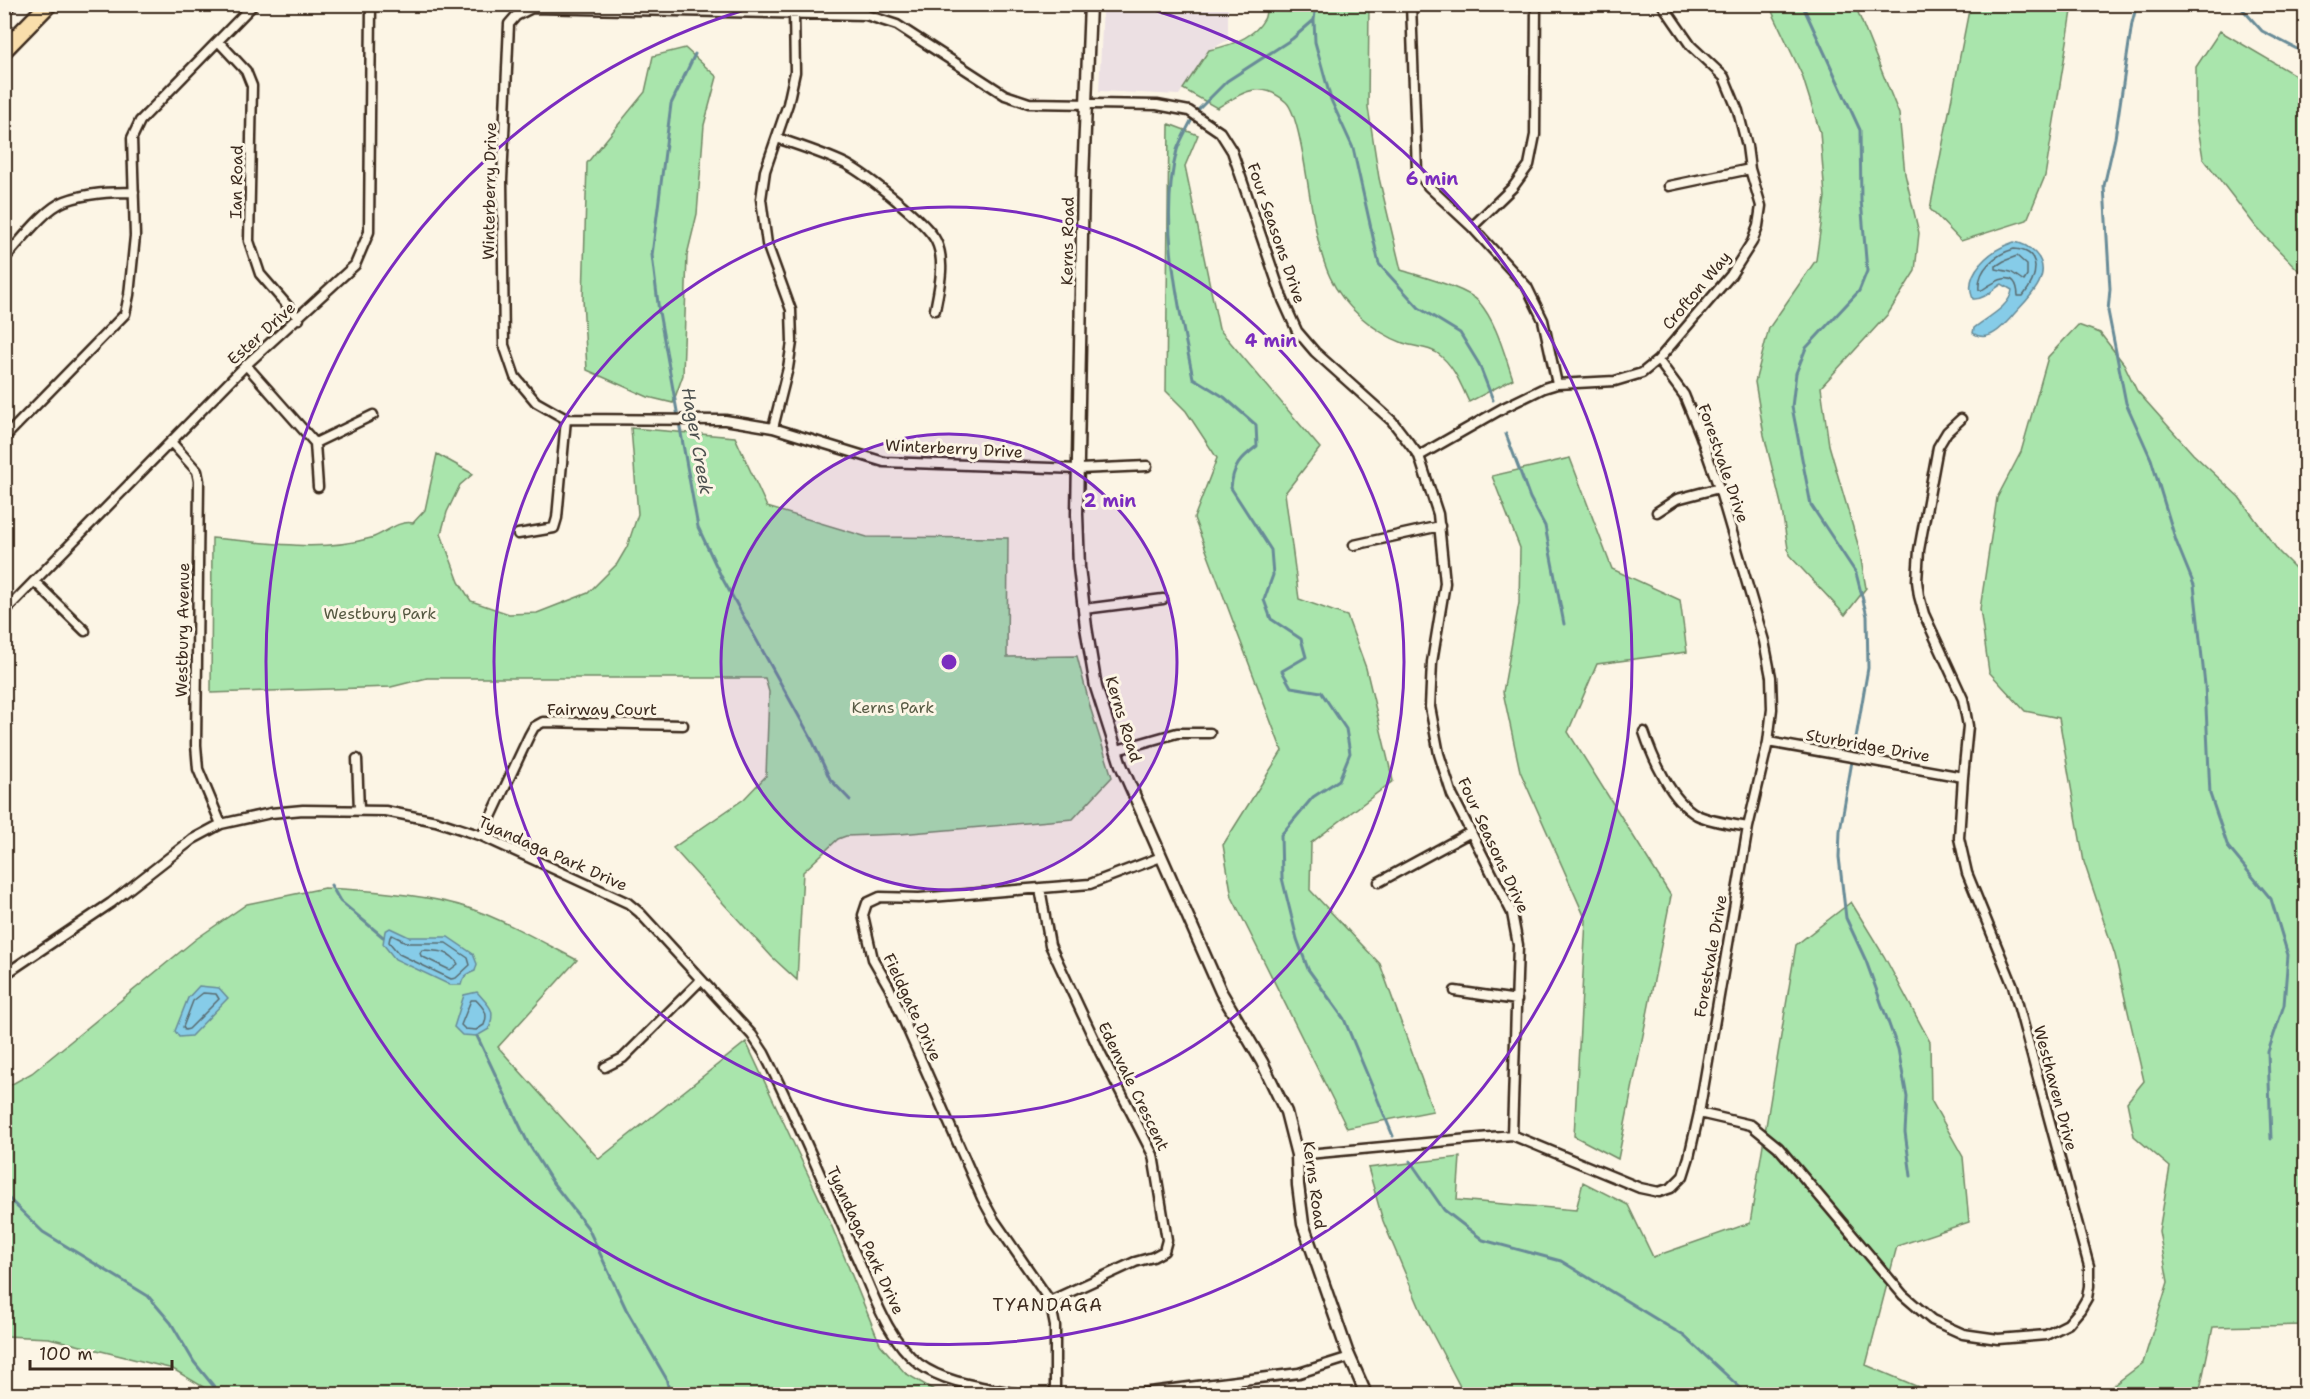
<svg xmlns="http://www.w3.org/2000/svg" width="2310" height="1399" font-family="'Shantell Sans',sans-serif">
	<rect width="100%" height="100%" fill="#fcf5e5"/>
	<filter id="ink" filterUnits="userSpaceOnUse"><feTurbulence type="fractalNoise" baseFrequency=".0167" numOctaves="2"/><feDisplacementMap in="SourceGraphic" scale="12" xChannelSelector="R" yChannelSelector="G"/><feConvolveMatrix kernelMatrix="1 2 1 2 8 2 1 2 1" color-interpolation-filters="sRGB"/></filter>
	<g filter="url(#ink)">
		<path fill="#ece0e3" d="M 1103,5 L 1228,5 L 1228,40 L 1209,50 L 1179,95 L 1099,91 Z"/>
		<path fill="#a9e5ac" stroke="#728865" stroke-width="1.5" d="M 1267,5 L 1369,5 L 1368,107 L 1379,178 L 1401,270 C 1419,276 1467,288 1479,302 C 1497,323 1504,354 1513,379 L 1469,402 C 1461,385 1454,365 1437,353 C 1428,347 1414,347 1403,343 C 1374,332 1343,306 1330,277 C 1323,262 1318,242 1315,225 C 1309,201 1301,116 1286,102 C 1260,78 1241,94 1217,108 L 1183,89 L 1209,50 C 1229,46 1254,38 1264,19 C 1266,16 1266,9 1267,5 Z
			M 1769,5 L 1855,5 L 1899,114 L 1905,174 L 1919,233 L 1915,271 L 1888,314 L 1821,387 L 1829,445 L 1859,548 L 1866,588 L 1845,615 L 1789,555 L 1781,504 L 1764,435 L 1755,382 L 1769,328 L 1816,260 L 1825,197 L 1820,132 L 1802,75 Z
			M 1970,5 L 2073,5 L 2045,176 L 2027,220 L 1961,241 L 1930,209 Z
			M 2220,31 L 2305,81 L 2305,277 L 2257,228 L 2203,158 L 2196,116 L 2196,67 Z
			M 685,48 L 717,77 L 704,125 L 697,214 L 687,255 L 683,375 L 673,403 L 648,397 L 587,370 L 583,299 L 587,163 L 645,92 L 653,56 Z
			M 1169,124 L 1198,135 L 1185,166 L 1219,329 L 1320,448 L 1285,493 L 1299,599 L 1347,616 L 1366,668 L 1393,781 L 1311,843 L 1310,890 L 1380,964 L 1433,1111 L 1347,1128 L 1232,897 L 1223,845 L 1282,751 L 1194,518 L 1217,458 L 1186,411 L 1166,391 Z
			M 2078,325 L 2100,333 L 2124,364 L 2137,391 L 2193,454 L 2239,497 L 2279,552 L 2305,578 L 2305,1325 L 2213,1327 L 2199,1394 L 2102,1394 L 2143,1363 L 2168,1282 L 2159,1231 L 2170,1167 L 2134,1136 L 2127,1102 L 2144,1081 L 2115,955 L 2084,862 L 2059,718 L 2025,711 L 1989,672 L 1980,609 L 1997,498 L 2021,452 L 2048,357 Z
			M 631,428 L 735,437 L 767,507 L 867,537 L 1008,538 L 1007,657 L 1077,656 L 1091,710 L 1112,777 L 1073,819 L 900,834 L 846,836 L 838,839 L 803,872 L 797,980 L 772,957 L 673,848 L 744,799 L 766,776 L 769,692 L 765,678 L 427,678 L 391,687 L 211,693 L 212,538 C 264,542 319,553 371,538 C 385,534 397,520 413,523 L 425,510 L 437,454 L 473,474 L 460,485 L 447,512 L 441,534 L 459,582 L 471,601 L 509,614 L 537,613 L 588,593 L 617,564 L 627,547 L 638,514 Z
			M 1570,458 L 1612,569 L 1680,600 L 1687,652 L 1597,664 L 1568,732 L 1671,896 L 1618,1159 L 1574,1136 L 1586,920 L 1520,771 L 1503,692 L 1519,603 L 1520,548 L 1492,476 Z
			M 324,888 C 365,890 407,893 447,902 C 490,911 538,940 577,960 L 498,1047 L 599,1159 L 746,1042 L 828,1217 L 880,1344 L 905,1373 L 934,1390 L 952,1394 L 215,1394 L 173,1369 L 49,1338 L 5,1336 L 5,1088 L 32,1073 L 196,939 L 247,904 Z
			M 1851,902 L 1884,956 L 1930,1042 L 1931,1100 L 1963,1157 L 1969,1222 L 1897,1246 L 1866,1365 L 1935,1394 L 1464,1394 L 1424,1318 L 1383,1221 L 1368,1168 L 1460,1157 L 1457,1200 L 1576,1210 L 1583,1182 L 1628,1205 L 1653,1257 L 1750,1223 L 1796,945 Z"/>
		<path fill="#86cce8" stroke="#688b97" stroke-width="1.5" d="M 2014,242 C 2023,243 2029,247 2035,253 C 2055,274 2029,298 2015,313 C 2005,324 1989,345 1973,333 L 1974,328 C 1986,318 2010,307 2012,290 L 2002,284 C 1993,289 1984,300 1973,299 C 1962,272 1992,249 2014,242 Z
			M 390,928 L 409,937 L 448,937 L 473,954 L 477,964 L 475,971 C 467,974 463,976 461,985 L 450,985 L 395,959 L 383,944 L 385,931 Z
			M 199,986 L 219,988 L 228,998 L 191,1036 L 179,1037 L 175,1031 L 188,998 Z
			M 477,992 C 490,1007 496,1009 489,1029 L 477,1036 L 462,1035 L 454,1027 L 464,995 Z"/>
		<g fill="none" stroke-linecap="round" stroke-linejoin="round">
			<path stroke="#596b6f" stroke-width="1.5" d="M 2014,249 C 2045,251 2036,280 2023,296 L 2018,296 C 2017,267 1995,281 1982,290 L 1979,290 C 1977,269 1996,254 2014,249 Z
				M 2017,256 L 2027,265 L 2027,276 L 2024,281 L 2011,272 L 1996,269 L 1996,266 L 2004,261 Z
				M 392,935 L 408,943 L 446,943 L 468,958 L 470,965 L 456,978 L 451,979 L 399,954 L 389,942 L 390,937 Z
				M 422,950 C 437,951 450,950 458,964 L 450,970 L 421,956 L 420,953 Z
				M 203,993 L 216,994 L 219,999 L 189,1029 L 185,1030 L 183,1027 L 193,1001 Z
				M 471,1000 L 476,1000 C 484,1009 489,1013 484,1025 L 476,1030 L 465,1029 L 461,1025 Z"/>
			<path stroke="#688b97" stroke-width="3" d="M 1316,4 L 1314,20 L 1315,42 L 1331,100 L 1353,148 L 1379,264 L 1419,308 L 1460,333 L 1479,364 L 1493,400
				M 1802,4 L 1860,130 L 1861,200 L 1867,271 L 1859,291 L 1806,348 L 1796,373 L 1792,407 L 1811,505 L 1856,573 L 1867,616 L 1868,668 L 1840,831 L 1839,857 L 1846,918 L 1866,961 L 1898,1049 L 1907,1097 L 1905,1132 L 1911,1176
				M 2137,4 L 2132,23 L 2115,138 L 2104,186 L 2110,289 L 2108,311 L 2126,403 L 2151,459 L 2176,541 L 2194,585 L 2205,685 L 2210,794 L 2228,847 L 2271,899 L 2288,955 L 2284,1005 L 2268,1052 L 2271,1139
				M 2238,4 L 2262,31 L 2297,49 L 2306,57
				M 695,54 L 671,104 L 652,255 L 659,312 L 698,527 L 721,576 L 811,738 L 830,779 L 850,800
				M 1195,113 L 1227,81 L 1292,39 L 1314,20
				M 1191,121 C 1186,131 1180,141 1177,150 C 1158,222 1179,307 1193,378 L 1224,397 L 1256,425 L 1257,446 C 1240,459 1233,466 1231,488 L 1271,550 L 1273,575 L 1264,600 L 1271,619 L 1301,639 L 1306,657 L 1282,671 L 1291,687 L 1321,692 L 1346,729 L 1350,753 L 1339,780 L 1313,797 L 1281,835 L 1282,878 L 1297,939 L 1308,969 L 1344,1019 L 1393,1136
				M 1506,434 L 1530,498 L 1545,526 L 1564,624
				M 331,885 L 340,901 L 383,937
				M 477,1036 L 528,1143 L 553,1183 L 588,1228 L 626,1309 L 666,1378 L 670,1394
				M 1410,1161 L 1444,1210 L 1483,1240 L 1561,1261 L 1684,1336 L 1747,1394
				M 4,1194 L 43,1232 L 148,1296 L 171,1323 L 194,1362 L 220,1394"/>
			<g stroke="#3b2a1e" stroke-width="13">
				<path id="minor" d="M 1411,4 L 1417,171 L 1428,186 L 1472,227 L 1527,287 L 1543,320 L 1557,384
					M 218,41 L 246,71 L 252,86 L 249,241 L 260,274 L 299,319
					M 777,138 C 800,146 823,153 846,164 C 865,174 927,222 936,241 C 946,261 939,289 935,310
					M 1669,186 L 1750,169
					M 1472,227 L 1513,187 L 1529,165 L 1535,135 L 1536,4
					M 4,259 C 20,242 44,209 65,201 C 87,193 110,192 134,192
					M 246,365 L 315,443 L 318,487
					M 773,428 L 788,368 L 792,342 L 791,310 L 767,244 L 761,199 L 765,171 L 788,104 L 795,72 L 794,13
					M 4,438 L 125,314 L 129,295 L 135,236 L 132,138 L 140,121 L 254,4
					M 171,442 L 197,471 L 199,481 L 196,745 L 198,769 L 221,824
					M 315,443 L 373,415
					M 1419,456 L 1505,407 L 1544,388 L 1557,384 L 1615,381 L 1642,373 L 1658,360 L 1731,275 L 1752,242 L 1758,226 L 1761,206 L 1750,169 L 1747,146 L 1738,111 L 1724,77 L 1691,46 L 1662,4
					M 1147,466 L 1079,469 L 884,462 L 773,428 L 725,420 L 566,419 L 536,402 L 515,377 L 504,345 L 502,180 L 509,24 L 516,16 L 532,8 L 866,15 L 897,25 L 1005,95 L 1029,103 L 1157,105 L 1189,111 L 1220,132 L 1232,151 L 1283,300 L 1297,331 L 1315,352 L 1392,421 L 1419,456 L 1438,514 L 1445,583 L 1432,662 L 1430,707 L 1439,754 L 1452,795 L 1512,913 L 1518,945 L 1512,1135
					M 1657,512 L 1677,499 L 1719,488
					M 518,534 L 554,528 L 557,518 L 566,419
					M 1354,545 L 1440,526
					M 35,582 L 85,631
					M 1084,609 L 1163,599
					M 4,612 L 246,365 L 355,265 L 369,232 L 371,4
					M 1644,732 C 1653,759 1671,801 1697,815 C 1712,822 1732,824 1748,827
					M 1768,742 L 1963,777
					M 1117,750 L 1177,733 L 1210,733
					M 357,759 L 359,810
					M 482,836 L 529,736 L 534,727 L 543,722 L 683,725
					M 1379,882 L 1471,832
					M 1040,888 L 1050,945 L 1100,1052 L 1153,1155 L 1167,1240 L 1164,1251 L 1153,1257 L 1135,1262 L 1050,1301
					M 4,975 L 111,903 L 193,839 L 221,824 L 271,813 L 303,810 L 385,811 L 436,821 L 482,836 L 628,903 L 640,913 L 752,1035 L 764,1053 C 798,1120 826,1190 857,1258 C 873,1293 887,1339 919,1364 C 946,1384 986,1387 1019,1394
					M 1455,991 L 1517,1000
					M 605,1067 L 623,1058 L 701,980
					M 1699,1113 L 1751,1125 L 1778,1147 L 1903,1295 L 1932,1320 L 1963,1334 L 1998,1339 L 2046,1335 L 2068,1324 L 2080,1310 L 2087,1298 L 2089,1286 L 2089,1266 L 2013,986 L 1967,873 L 1959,838 L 1963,777 L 1968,726 L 1963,699 L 1924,614 L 1919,596 L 1917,581 L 1919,550 L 1938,447 L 1947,432 L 1961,419
					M 1297,1155 L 1512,1135 L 1640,1188 L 1659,1192 L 1671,1188 L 1683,1176 L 1689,1157 L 1699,1113 L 1748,827 L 1768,742 L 1772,709 L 1771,677 L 1764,641 L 1719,488 L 1700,434 L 1684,395 L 1658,360
					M 1055,1394 L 1055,1326 L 1050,1301 L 994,1220 L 982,1198 L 889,987 L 873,959 L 863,915 L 867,903 L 880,897 L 919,898 L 1090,884 L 1161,857
					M 1134,1394 L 1299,1373 L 1350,1357"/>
			</g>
			<g stroke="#3b2a1e" stroke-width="15">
				<path id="tertiary" d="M 1090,4 L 1083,179 L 1077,514 L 1079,567 L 1086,627 L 1096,687 L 1121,765 L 1221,992 L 1262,1062 L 1286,1112 L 1297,1155 L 1298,1185 L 1303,1224 L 1347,1351 L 1366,1394"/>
			</g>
			<g stroke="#3b2a1e" stroke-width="20">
				<path id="motorway" d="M 4,7 L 7,4
					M 4,50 L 49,4"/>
			</g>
			<use href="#minor" stroke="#fcf5e5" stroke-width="8"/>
			<use href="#tertiary" stroke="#fcf5e5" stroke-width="10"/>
			<use href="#motorway" stroke="#f9deab" stroke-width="15"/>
		</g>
	</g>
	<circle cx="949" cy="662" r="228" fill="#7b2cbf" fill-opacity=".12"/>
	<g fill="none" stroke="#7b2cbf" stroke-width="3">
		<circle cx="949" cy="662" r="228"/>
		<circle cx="949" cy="662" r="455"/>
		<path d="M1137 5A683 683 0 1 1 761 5"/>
	</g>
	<g text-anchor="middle" stroke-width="6" stroke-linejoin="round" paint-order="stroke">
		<g font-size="16" fill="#3b2a1e" stroke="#fcf5e5">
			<text transform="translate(236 182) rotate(-89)" y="6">Ian Road</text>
			<text transform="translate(489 191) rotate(-89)" y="6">Winterberry Drive</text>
			<text transform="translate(1277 233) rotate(71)" y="6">Four Seasons Drive</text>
			<text transform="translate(1067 241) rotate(-89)" y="6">Kerns Road</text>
			<text transform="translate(1696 290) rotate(-50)" y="6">Crofton Way</text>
			<text transform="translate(261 333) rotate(-42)" y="6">Ester Drive</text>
			<text transform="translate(954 448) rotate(3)" y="6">Winterberry Drive</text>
			<text transform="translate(1724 463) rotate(71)" y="6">Forestvale Drive</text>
			<text transform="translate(182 630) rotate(-89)" y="6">Westbury Avenue</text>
			<text x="602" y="715">Fairway Court</text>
			<text transform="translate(1124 719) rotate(73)" y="6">Kerns Road</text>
			<text transform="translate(1868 745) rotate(10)" y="6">Sturbridge Drive</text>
			<text transform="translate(1494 845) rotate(65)" y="6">Four Seasons Drive</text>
			<text transform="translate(553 853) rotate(24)" y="6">Tyandaga Park Drive</text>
			<text transform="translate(1710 956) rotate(-80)" y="6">Forestvale Drive</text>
			<text transform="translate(913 1007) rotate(65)" y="6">Fieldgate Drive</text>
			<text transform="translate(1134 1086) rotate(64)" y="6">Edenvale Crescent</text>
			<text transform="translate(2056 1088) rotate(75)" y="6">Westhaven Drive</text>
			<text transform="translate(1315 1185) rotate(82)" y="6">Kerns Road</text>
			<text transform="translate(866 1240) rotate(65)" y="6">Tyandaga Park Drive</text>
		</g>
		<g font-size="16" fill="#565942" stroke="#fcf5e5">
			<text x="380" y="619">Westbury Park</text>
			<text x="893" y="713">Kerns Park</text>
		</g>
		<g font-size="18" font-style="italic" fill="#4e5250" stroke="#fcf5e5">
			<text transform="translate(697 441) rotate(80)" y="6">Hager Creek</text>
		</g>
		<g font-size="18" letter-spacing="1.5" fill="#3b2a1e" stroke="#fcf5e5">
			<text x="1048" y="1311">TYANDAGA</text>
		</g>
	</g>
	<circle cx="949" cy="662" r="9" fill="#7b2cbf" stroke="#fcf5e5" stroke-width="3"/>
	<g font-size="18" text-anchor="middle" font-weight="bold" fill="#7b2cbf" stroke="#fcf5e5" stroke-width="6" stroke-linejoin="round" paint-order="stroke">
		<text x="1432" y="185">6 min</text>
		<text x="1271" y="347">4 min</text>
		<text x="1110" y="507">2 min</text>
	</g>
	<rect width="2310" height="1399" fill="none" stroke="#fcf5e5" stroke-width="24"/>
	<rect x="12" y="12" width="2286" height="1375" fill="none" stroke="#3b2a1e" stroke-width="2" filter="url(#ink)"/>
	<path d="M30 1360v9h142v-9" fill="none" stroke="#3b2a1e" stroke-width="3"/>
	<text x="39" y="1360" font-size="18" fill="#3b2a1e" stroke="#fcf5e5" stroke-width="4.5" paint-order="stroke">100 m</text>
</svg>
